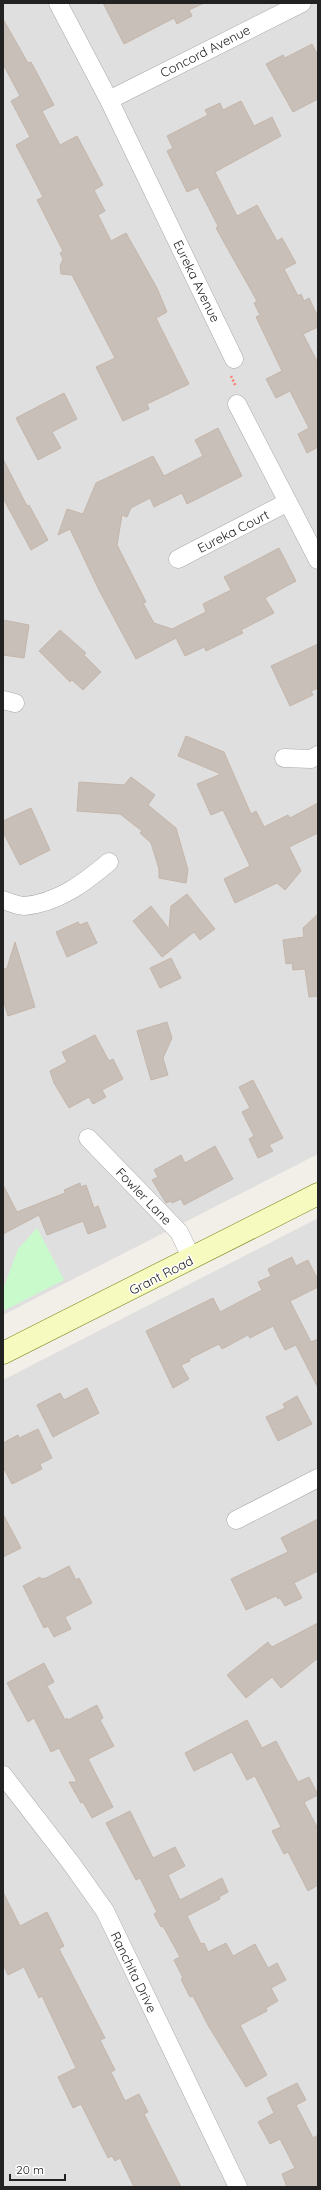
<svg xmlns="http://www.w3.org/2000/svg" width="321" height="2190" font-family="Quicksand,sans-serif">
	<rect width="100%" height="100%" fill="#f2efe9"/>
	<path fill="#e0dfdf" d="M 3,3 L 318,3 L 318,1154 L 3,1315 Z
		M 318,1218 L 318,2187 L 3,2187 L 3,1380 Z"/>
	<path fill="#c8facc" d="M 37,1228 L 64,1280 L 3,1311 L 3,1289 L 18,1249 Z"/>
	<path fill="#c7bfb8" stroke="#c4b6ab" d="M 103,3 L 204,3 L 189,10 L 192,16 L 177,24 L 174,18 L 124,44 Z
		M 3,19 L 28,63 L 31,62 L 54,105 L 42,111 L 60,145 L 77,136 L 103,185 L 94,190 L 105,211 L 98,215 L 111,241 L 126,233 L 157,288 L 167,312 L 156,318 L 189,384 L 147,404 L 149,409 L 123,421 L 96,367 L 115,358 L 72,275 L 61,274 L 60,266 L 63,259 L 60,253 L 63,251 L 37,200 L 43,197 L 16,145 L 30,137 L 11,101 L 20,96 L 3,64 Z
		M 312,44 L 318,56 L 318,99 L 293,112 L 266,64 L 283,55 L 285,58 Z
		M 241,101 L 254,126 L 272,117 L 281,136 L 215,172 L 237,216 L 257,205 L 277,241 L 282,238 L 296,263 L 284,269 L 298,296 L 301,294 L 304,301 L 309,298 L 318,317 L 318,327 L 303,334 L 318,363 L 318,447 L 307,453 L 298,434 L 309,428 L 290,391 L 276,398 L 266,379 L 282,371 L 256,317 L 260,315 L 254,303 L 257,301 L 216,228 L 218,226 L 198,187 L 187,192 L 167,151 L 173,148 L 167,136 L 208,115 L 205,110 L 220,103 L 223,110 Z
		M 64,393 L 77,419 L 52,432 L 61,448 L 38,460 L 16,418 Z
		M 218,428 L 242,476 L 187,504 L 182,493 L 154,507 L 150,498 L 131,508 L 127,517 L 122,515 L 117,545 L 146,602 L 143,603 L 154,623 L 172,629 L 206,612 L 203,604 L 231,590 L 224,577 L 279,548 L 296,581 L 265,598 L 274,613 L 241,630 L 243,633 L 206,651 L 204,647 L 185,656 L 176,638 L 136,659 L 99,590 L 70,529 L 58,535 L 67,509 L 83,514 L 96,483 L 153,456 L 164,476 L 203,456 L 195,440 Z
		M 3,459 L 27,506 L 29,505 L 48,540 L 31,550 L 3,498 Z
		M 3,620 L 29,625 L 24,658 L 3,655 Z
		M 60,630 L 86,653 L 84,655 L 101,672 L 83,690 L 72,680 L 70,682 L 39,651 Z
		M 318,644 L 318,688 L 311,691 L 313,695 L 290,706 L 271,666 Z
		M 186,736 L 224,752 L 251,814 L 256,811 L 264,827 L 288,815 L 290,818 L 318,803 L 318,833 L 289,847 L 301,871 L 285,890 L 277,883 L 235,903 L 224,879 L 250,866 L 223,810 L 211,815 L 197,784 L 221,774 L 178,756 Z
		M 131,777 L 155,795 L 148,805 L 176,828 L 188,870 L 186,883 L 159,878 L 159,869 L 151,843 L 140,833 L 142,831 L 120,814 L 77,811 L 79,782 L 124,785 Z
		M 31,808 L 50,850 L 20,865 L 3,832 L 3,821 Z
		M 187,894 L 215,929 L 200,940 L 194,932 L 162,957 L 133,921 L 151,906 L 169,929 L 171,906 Z
		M 318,914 L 318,996 L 309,997 L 305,969 L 293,970 L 292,963 L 286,964 L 283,940 L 304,937 L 303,928 Z
		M 78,922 L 80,925 L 87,922 L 97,943 L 67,957 L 56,932 Z
		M 15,942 L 35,1007 L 8,1016 L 3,999 L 3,969 L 7,968 Z
		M 171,958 L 181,978 L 160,988 L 150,968 Z
		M 167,1022 L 172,1038 L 163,1058 L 168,1075 L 151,1080 L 137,1031 Z
		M 95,1035 L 109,1061 L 113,1059 L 123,1079 L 102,1090 L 106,1097 L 93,1104 L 89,1097 L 69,1108 L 54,1083 L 50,1071 L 67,1062 L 62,1052 Z
		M 253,1080 L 283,1138 L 269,1145 L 273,1151 L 258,1158 L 249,1139 L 254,1136 L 242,1112 L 250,1108 L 239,1087 Z
		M 215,1146 L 233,1179 L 184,1205 L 181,1199 L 172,1203 L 171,1201 L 166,1203 L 152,1180 L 158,1177 L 154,1170 L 181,1155 L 185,1163 Z
		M 80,1183 L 81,1187 L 86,1185 L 94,1208 L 98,1206 L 106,1227 L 88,1234 L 83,1221 L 47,1235 L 39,1215 L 3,1234 L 3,1185 L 17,1212 L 65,1193 L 64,1190 Z
		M 292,1257 L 296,1266 L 308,1260 L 318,1280 L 318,1287 L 290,1301 L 311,1342 L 318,1339 L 318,1388 L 296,1345 L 285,1350 L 273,1326 L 250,1338 L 248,1335 L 222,1349 L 219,1344 L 189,1359 L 190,1361 L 181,1365 L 189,1379 L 173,1388 L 146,1331 L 213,1298 L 220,1312 L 262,1290 L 258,1282 L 271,1276 L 268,1269 Z
		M 87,1388 L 99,1413 L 53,1437 L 37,1405 L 60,1393 L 64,1400 Z
		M 297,1396 L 312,1424 L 278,1441 L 266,1417 L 285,1408 L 283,1404 Z
		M 38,1429 L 52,1458 L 40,1464 L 42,1469 L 12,1484 L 3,1467 L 3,1443 L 18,1435 L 19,1438 Z
		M 3,1514 L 21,1548 L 3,1557 Z
		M 318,1519 L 318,1571 L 294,1583 L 302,1598 L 285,1606 L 280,1598 L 278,1599 L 276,1596 L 246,1610 L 231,1579 L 288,1552 L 281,1538 Z
		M 69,1566 L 76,1580 L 79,1578 L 92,1603 L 65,1617 L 71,1629 L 54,1637 L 48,1626 L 44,1628 L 23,1586 L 40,1577 L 41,1579 L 46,1578 Z
		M 318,1623 L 318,1658 L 281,1688 L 272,1677 L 246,1698 L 227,1675 L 268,1642 L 272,1647 Z
		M 44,1663 L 54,1682 L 47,1686 L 65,1720 L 67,1718 L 68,1720 L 97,1705 L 103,1718 L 100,1720 L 114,1746 L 88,1759 L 113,1807 L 92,1818 L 83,1802 L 81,1803 L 69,1782 L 77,1782 L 59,1748 L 51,1752 L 34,1718 L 28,1722 L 7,1683 Z
		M 247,1720 L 262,1748 L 276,1741 L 298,1782 L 309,1777 L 318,1795 L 304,1802 L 318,1829 L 318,1885 L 308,1891 L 288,1852 L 284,1854 L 272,1831 L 281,1827 L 255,1776 L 247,1780 L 232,1752 L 194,1771 L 185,1753 Z
		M 130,1811 L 153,1858 L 175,1847 L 185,1866 L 168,1875 L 180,1900 L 222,1878 L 228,1892 L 219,1897 L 220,1899 L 187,1916 L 201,1944 L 204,1943 L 208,1952 L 226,1943 L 233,1956 L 255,1944 L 268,1968 L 277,1963 L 286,1980 L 271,1988 L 278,2001 L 266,2008 L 267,2011 L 240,2025 L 267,2075 L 246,2087 L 209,2027 L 193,1996 L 190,1997 L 181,1979 L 183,1978 L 174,1960 L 180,1957 L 163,1926 L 161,1927 L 154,1914 L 157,1912 L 140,1878 L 136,1880 L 106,1823 Z
		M 3,1892 L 20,1926 L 47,1912 L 64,1946 L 59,1949 L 105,2038 L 100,2040 L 115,2070 L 111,2072 L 125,2101 L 139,2094 L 148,2112 L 144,2114 L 181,2187 L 134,2187 L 120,2158 L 115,2161 L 112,2156 L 108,2158 L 81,2104 L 73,2108 L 58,2077 L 76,2068 L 42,1996 L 39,1998 L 24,1967 L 8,1975 L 3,1964 Z
		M 297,2083 L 306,2100 L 296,2105 L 313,2138 L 318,2135 L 318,2187 L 287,2187 L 282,2174 L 295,2168 L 280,2139 L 270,2144 L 258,2122 L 274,2113 L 267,2098 Z"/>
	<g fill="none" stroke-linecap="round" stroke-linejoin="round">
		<g stroke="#a9a9a9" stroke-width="19">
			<path id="minor" d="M 58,3 L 109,100 L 234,359
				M 109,100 L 302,3
				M 237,404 L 318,560
				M 178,559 L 288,502
				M 3,700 L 15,703
				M 284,758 L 311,759 L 318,755
				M 3,900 C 9,902 18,906 24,906 C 58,903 84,883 109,862
				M 88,1138 L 179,1232 L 192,1259
				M 236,1520 L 318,1478
				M 3,1775 L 71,1863 L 105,1911 L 238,2187"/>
		</g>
		<g stroke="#707d05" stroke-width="23">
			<path id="secondary" d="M 3,1353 L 318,1194"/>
		</g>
		<path stroke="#fa8072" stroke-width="2.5" stroke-dasharray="2 2" stroke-linecap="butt" d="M 231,376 L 236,387"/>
		<use href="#minor" stroke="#fff" stroke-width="18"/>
		<use href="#secondary" stroke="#f7fabf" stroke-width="22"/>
	</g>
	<g text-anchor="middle" stroke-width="3" stroke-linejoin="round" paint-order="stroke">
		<g font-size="13" fill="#222" stroke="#fff">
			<text transform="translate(205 51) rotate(-27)" y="5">Concord Avenue</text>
			<text transform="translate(197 281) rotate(64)" y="5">Eureka Avenue</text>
			<text transform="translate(233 531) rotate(-27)" y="5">Eureka Court</text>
			<text transform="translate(144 1196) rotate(46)" y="5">Fowler Lane</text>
			<text transform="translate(161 1275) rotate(-27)" y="5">Grant Road</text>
			<text transform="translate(134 1972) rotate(64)" y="5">Ranchita Drive</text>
		</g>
	</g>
	<rect width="321" height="2190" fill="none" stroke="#222222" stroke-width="8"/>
	<path d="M10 2174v6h55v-6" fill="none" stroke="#222222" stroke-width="2"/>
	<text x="16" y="2174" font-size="12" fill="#222222" stroke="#ffffff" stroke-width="3" paint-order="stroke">20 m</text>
</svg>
